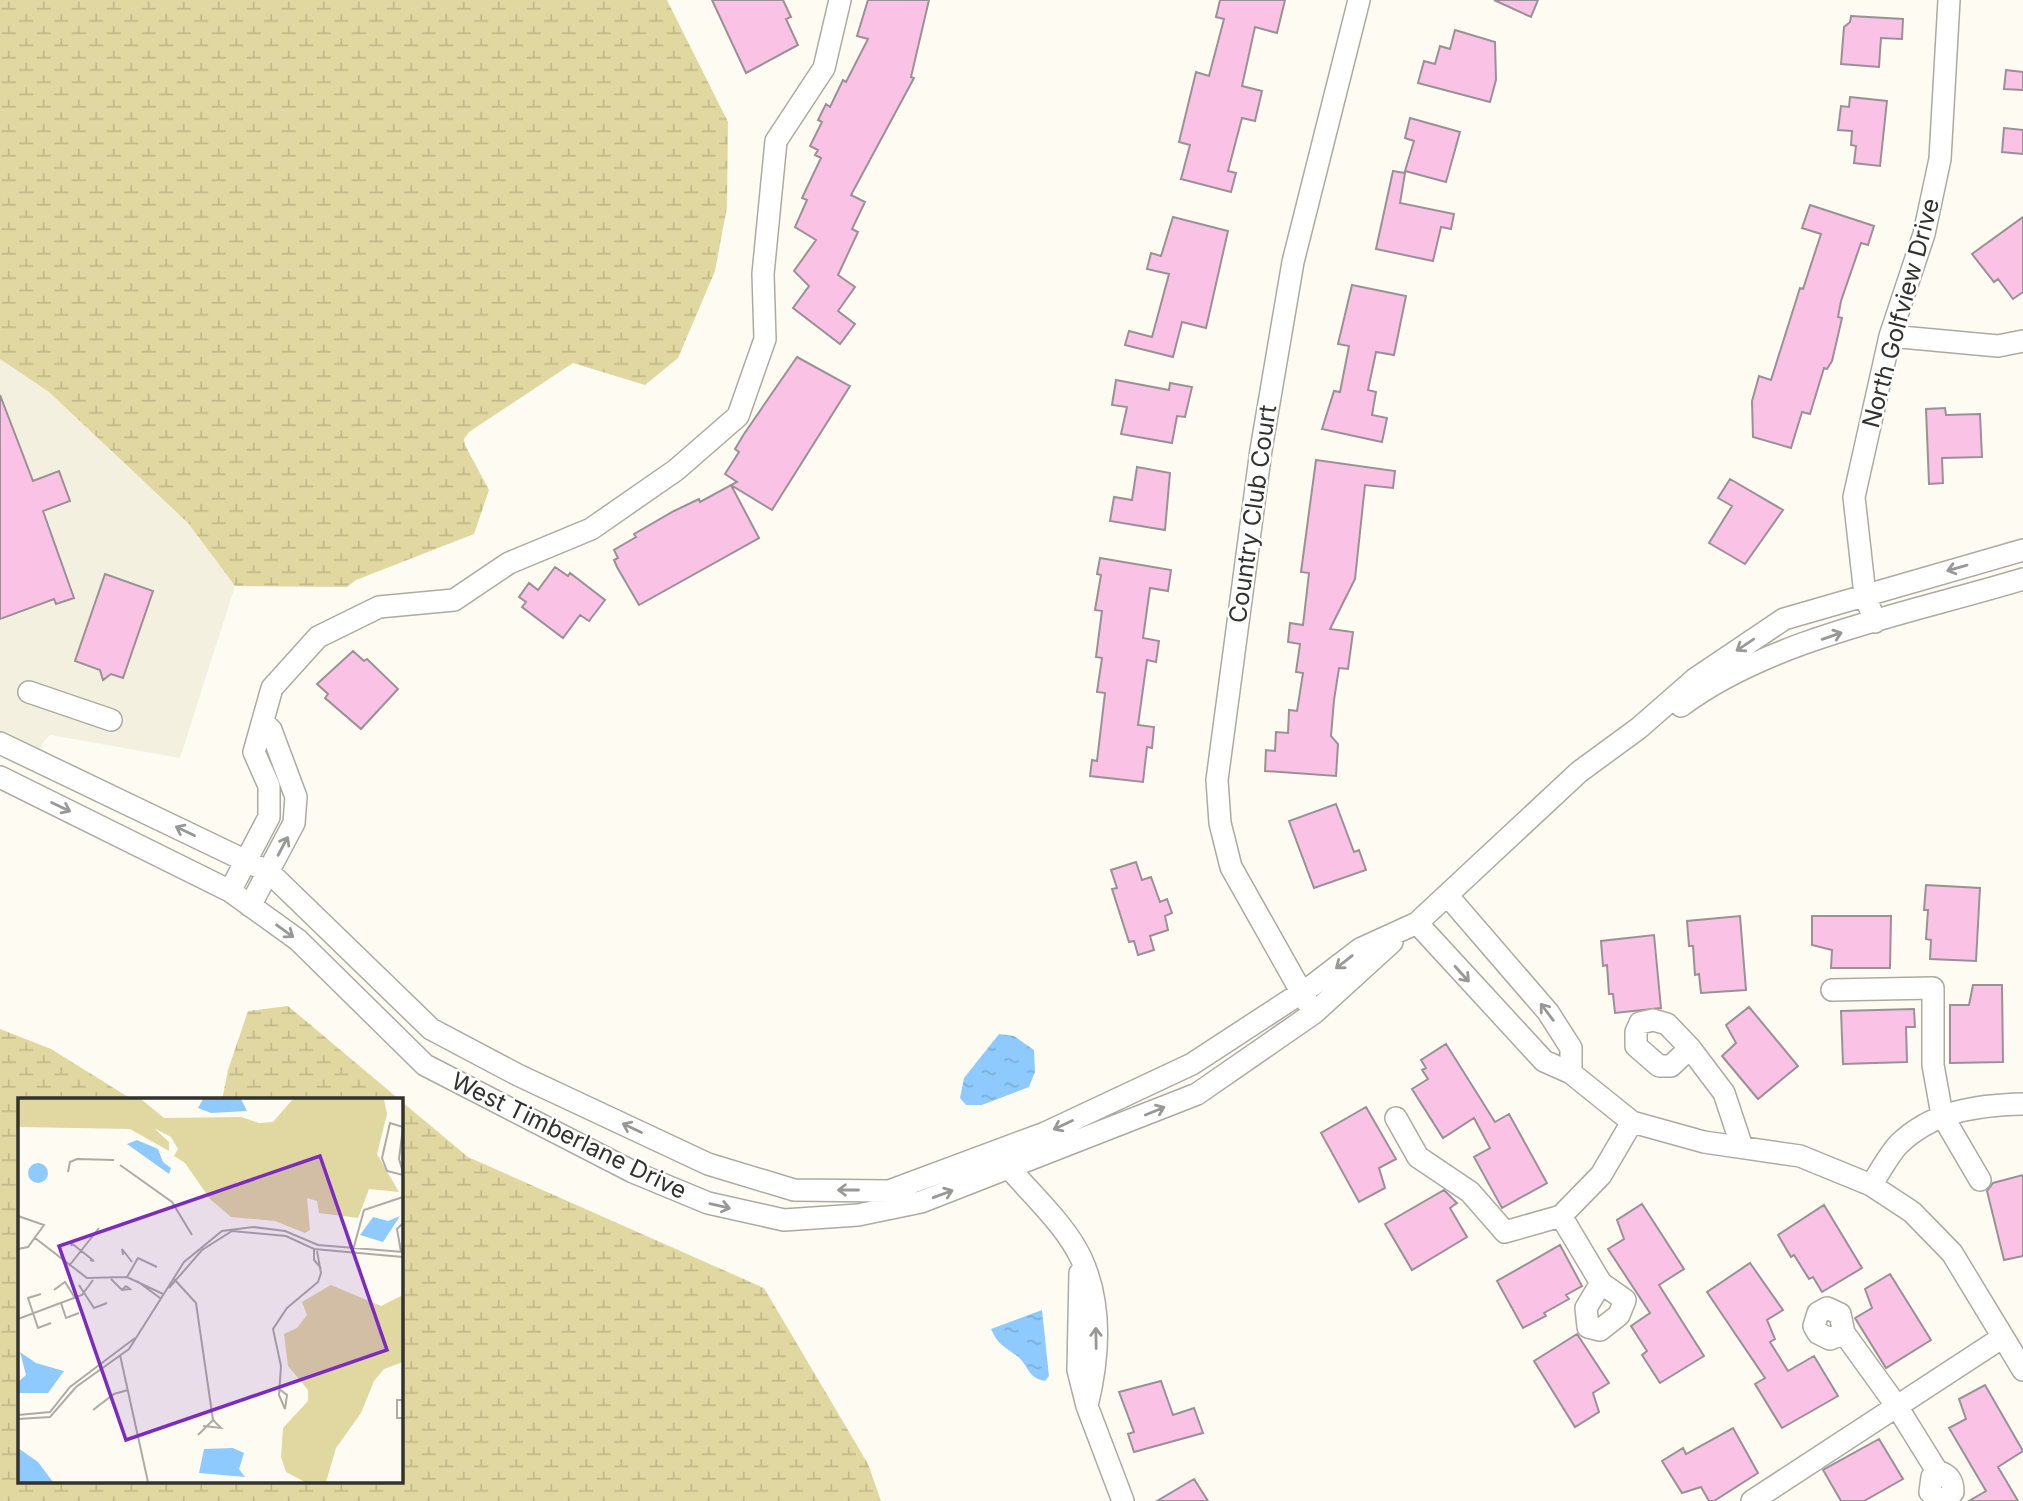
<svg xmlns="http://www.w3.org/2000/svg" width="2023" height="1501" font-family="Inter,sans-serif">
	<defs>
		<pattern id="wetland-marsh" width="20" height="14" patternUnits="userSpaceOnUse" patternTransform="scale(1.75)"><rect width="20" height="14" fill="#e1d7a0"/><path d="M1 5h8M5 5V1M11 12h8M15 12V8" fill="none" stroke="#c2b98a"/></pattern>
		<pattern id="water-ripples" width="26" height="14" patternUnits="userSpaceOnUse" patternTransform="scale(1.75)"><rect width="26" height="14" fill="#8ecafd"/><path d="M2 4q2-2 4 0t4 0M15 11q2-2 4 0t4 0" fill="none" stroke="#7baed9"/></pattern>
	</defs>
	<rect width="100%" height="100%" fill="#fefcf2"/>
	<path fill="#f3f0df" d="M 0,359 L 49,392 L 188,523 L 235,586 L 180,758 L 50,735 L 44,741 L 35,764 L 0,744 Z"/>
	<path fill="url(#wetland-marsh)" d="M 0,0 L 667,0 L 728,122 L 727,207 L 715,271 L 678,358 L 645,385 L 573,363 L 469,432 L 464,439 L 465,445 L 489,490 L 474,534 L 356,580 L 347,587 L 235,586 L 188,523 L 49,392 L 0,359 Z
		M 288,1006 L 400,1100 L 222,1100 L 228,1070 L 248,1011 Z
		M 0,1029 L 51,1049 L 133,1100 L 19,1100 L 19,1482 L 401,1482 L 401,1101 L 468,1157 L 764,1288 L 868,1464 L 881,1501 L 0,1501 Z"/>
	<path fill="url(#water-ripples)" d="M 999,1034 L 1014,1036 L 1034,1050 L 1035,1072 L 1029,1087 L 982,1105 L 966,1105 L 960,1098 L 964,1078 Z
		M 1042,1310 L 1049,1376 L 1045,1381 C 1027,1378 1029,1365 1017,1356 C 1004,1346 998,1345 991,1329 Z"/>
	<path fill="#fac3e5" stroke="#9a9196" stroke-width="2" d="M 712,0 L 783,0 L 791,17 L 786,19 L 798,45 L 746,73 Z
		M 868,0 L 929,0 L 911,77 L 914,78 L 851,195 L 865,202 L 852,229 L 858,232 L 838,275 L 855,287 L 838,311 L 855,324 L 840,344 L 793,308 L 809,286 L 794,271 L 816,240 L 795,227 L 807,200 L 802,198 L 821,158 L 815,155 L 818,150 L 810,146 L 822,122 L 818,120 L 826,104 L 830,107 L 843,80 L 846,82 L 868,39 L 857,36 Z
		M 1220,0 L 1285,0 L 1277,33 L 1255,27 L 1242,86 L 1262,91 L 1255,121 L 1242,118 L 1228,171 L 1236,173 L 1231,192 L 1181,179 L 1190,145 L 1179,142 L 1196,72 L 1209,76 L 1224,19 L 1216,17 Z
		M 1494,0 L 1538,0 L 1531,17 Z
		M 1851,16 L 1903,19 L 1902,39 L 1881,38 L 1879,67 L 1841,64 L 1844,27 L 1850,22 Z
		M 1455,30 L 1495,42 L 1496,80 L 1490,102 L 1418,83 L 1424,61 L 1435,64 L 1440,46 L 1450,49 Z
		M 2006,70 L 2023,72 L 2023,90 L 2004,89 Z
		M 1850,97 L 1887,101 L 1880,166 L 1854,163 L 1856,146 L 1851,145 L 1852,131 L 1838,130 L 1841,106 L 1849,107 Z
		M 1410,118 L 1460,132 L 1446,182 L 1405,171 L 1414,141 L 1405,138 Z
		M 2004,128 L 2023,130 L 2023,154 L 2002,152 Z
		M 1393,171 L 1405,173 L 1400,203 L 1454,214 L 1451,229 L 1441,227 L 1433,261 L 1376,249 Z
		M 1810,205 L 1874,226 L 1868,245 L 1861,243 L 1841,301 L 1838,317 L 1842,318 L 1832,361 L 1827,369 L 1824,368 L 1810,414 L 1802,412 L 1791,448 L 1753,437 L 1752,401 L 1759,376 L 1771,380 L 1800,288 L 1803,289 L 1821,234 L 1802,228 Z
		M 1173,217 L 1228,231 L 1206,328 L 1182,322 L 1173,357 L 1125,345 L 1129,331 L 1152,337 L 1169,274 L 1147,269 L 1151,253 L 1161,256 Z
		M 2023,217 L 2023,292 L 2013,299 L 1998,279 L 1994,282 L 1972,254 Z
		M 1352,285 L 1406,296 L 1394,355 L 1376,352 L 1368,390 L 1376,392 L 1372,415 L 1387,418 L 1382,442 L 1322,429 L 1334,391 L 1340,392 L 1349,346 L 1338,344 Z
		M 797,357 L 850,386 L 772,510 L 731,485 L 737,482 L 725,474 L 739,452 L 735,449 L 744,434 Z
		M 1116,380 L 1169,390 L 1170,383 L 1192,387 L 1185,417 L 1177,416 L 1172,443 L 1121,434 L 1127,407 L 1112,405 Z
		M 0,395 L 33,481 L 59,471 L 70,501 L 43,511 L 74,598 L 56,604 L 54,599 L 0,619 Z
		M 1945,408 L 1946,415 L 1980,414 L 1982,457 L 1942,458 L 1943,483 L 1929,484 L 1926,409 Z
		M 1316,460 L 1395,471 L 1393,488 L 1365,485 L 1355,579 L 1330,629 L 1353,632 L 1348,669 L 1339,668 L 1334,700 L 1331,736 L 1338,744 L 1336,776 L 1265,771 L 1266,750 L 1275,751 L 1276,732 L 1288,733 L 1289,710 L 1297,711 L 1303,673 L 1296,672 L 1300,644 L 1288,642 L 1290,623 L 1303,625 L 1309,573 L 1301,572 Z
		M 1137,467 L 1170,473 L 1165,530 L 1110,521 L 1114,497 L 1132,500 Z
		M 1730,479 L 1783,510 L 1745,564 L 1709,543 L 1732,506 L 1718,498 Z
		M 731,485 L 759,538 L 639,605 L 617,567 L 614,560 L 618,558 L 614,550 L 636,537 L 634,534 L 674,511 L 699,499 L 700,502 Z
		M 1100,558 L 1171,570 L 1168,591 L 1150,588 L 1143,638 L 1159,641 L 1156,662 L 1147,660 L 1138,725 L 1154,727 L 1152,748 L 1147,747 L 1143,782 L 1090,776 L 1092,760 L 1097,761 L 1105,693 L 1097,692 L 1102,658 L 1096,657 L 1102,611 L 1095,610 L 1101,575 L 1097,574 Z
		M 555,567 L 568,576 L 570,573 L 605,600 L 589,621 L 580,615 L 563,638 L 522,607 L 526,602 L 519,597 L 529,583 L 538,590 Z
		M 105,574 L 153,591 L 123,678 L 111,674 L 103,680 L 100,670 L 75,661 Z
		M 353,651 L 364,661 L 367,659 L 398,689 L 361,729 L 325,698 L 328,694 L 317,684 Z
		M 1336,804 L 1354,852 L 1359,850 L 1366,870 L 1314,888 L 1289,821 Z
		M 1136,862 L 1142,880 L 1151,877 L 1160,902 L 1167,899 L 1172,913 L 1165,916 L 1168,930 L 1150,936 L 1154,950 L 1138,955 L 1134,941 L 1129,942 L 1112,889 L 1117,888 L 1111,870 Z
		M 1926,885 L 1980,888 L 1976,961 L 1930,959 L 1931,940 L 1926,939 L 1928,910 L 1924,910 Z
		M 1740,916 L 1746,990 L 1701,993 L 1699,974 L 1695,975 L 1693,946 L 1689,946 L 1687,921 Z
		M 1812,916 L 1891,916 L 1890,968 L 1831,968 L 1832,950 L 1812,945 Z
		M 1654,935 L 1661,1008 L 1615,1013 L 1613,994 L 1609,994 L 1607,965 L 1603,966 L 1601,941 Z
		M 1973,985 L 2002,985 L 2003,1062 L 1950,1063 L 1950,1005 L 1969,1005 Z
		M 1749,1007 L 1798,1066 L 1758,1099 L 1722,1056 L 1736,1043 L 1726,1025 Z
		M 1914,1009 L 1915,1027 L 1906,1027 L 1907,1062 L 1843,1064 L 1841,1011 Z
		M 1446,1044 L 1495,1122 L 1509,1114 L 1547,1183 L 1502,1208 L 1474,1157 L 1490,1148 L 1474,1118 L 1443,1138 L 1412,1089 L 1428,1079 L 1422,1070 L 1426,1068 L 1421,1060 Z
		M 1366,1107 L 1396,1159 L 1379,1168 L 1385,1188 L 1359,1202 L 1321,1133 Z
		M 2023,1175 L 2023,1256 L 2004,1260 L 1987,1191 L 1993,1183 Z
		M 1444,1190 L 1457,1203 L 1450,1208 L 1467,1237 L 1412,1270 L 1385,1224 Z
		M 1642,1204 L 1684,1269 L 1659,1285 L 1704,1356 L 1660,1383 L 1642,1355 L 1647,1351 L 1631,1326 L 1650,1313 L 1608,1249 L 1624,1239 L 1617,1220 Z
		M 1824,1205 L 1862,1268 L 1822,1292 L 1813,1277 L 1809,1279 L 1794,1255 L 1791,1257 L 1778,1235 Z
		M 1560,1245 L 1582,1286 L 1566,1295 L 1569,1299 L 1544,1313 L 1546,1316 L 1523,1328 L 1497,1281 Z
		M 1750,1263 L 1783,1310 L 1767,1320 L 1775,1339 L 1770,1342 L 1788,1371 L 1814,1356 L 1838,1396 L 1782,1428 L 1755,1384 L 1765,1378 L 1707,1292 Z
		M 1890,1274 L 1931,1340 L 1886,1368 L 1855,1318 L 1872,1308 L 1865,1289 Z
		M 1577,1334 L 1609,1383 L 1593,1393 L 1599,1412 L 1575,1427 L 1534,1361 Z
		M 1161,1381 L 1173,1415 L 1194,1408 L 1203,1433 L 1134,1452 L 1128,1434 L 1134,1432 L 1119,1392 Z
		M 1985,1385 L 2023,1451 L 1998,1467 L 2018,1501 L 1969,1501 L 1986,1491 L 1949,1428 L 1966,1419 L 1959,1399 Z
		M 1733,1428 L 1758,1473 L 1714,1501 L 1709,1501 L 1701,1487 L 1682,1493 L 1662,1461 L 1683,1448 L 1686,1454 Z
		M 1879,1439 L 1903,1479 L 1864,1501 L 1841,1501 L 1823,1470 Z
		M 1194,1479 L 1208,1501 L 1157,1501 Z"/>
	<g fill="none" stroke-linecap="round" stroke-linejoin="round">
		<g stroke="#acaaa1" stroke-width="24">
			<path id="minor" d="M 1890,336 L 1998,346 L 2023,341
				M 1875,622 L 1865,595 L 1854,497 L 1890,336 L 1924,234 L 1940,159 L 1949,0
				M 29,692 L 111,720
				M 1681,706 C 1771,638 1915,612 2023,579
				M 0,743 L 269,872 L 431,1029 L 518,1075 L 708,1164 L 794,1190 L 889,1191 L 1045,1133 L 1192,1064 L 1313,985 L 1360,949 L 1417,923 L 1579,772 L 1639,728 L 1695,679 L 1784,619 L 2023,550
				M 0,777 L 230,891 L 298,940 L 425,1065 L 633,1172 L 708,1203 L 784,1220 L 858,1215 L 921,1202 L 1197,1094 L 1314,1013 L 1392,942
				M 230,891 L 269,817 L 269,786 L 254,752 L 272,688 L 318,637 L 379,607 L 454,600 L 509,563 L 591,529 L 676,470 L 738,416 L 765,339 L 763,274 L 776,141 L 824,68 L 840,0
				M 1447,895 L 1548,1012 L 1571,1048 L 1571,1073
				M 250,906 L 294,823 L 296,797 L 271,730 L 264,723
				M 1417,923 L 1544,1061 L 1571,1073 L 1632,1122 L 1704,1142 L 1800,1156 L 1871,1185 L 1912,1212 L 1952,1253 L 2023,1370
				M 1832,990 L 1933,988 L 1933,1065 L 1942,1115 L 1980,1180
				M 1307,1002 L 1231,867 L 1220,823 L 1217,780 L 1261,450 L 1293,262 L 1359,0
				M 1690,1048 L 1671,1066 L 1659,1066 L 1636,1046 L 1636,1032 L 1640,1023 L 1653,1020 L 1667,1024 L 1690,1048 L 1724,1093 L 1742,1147
				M 1396,1118 L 1418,1157 L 1470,1192 L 1505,1232 L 1561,1216 L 1601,1175 L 1632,1122
				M 1011,1170 C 1034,1197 1066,1226 1081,1258 C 1103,1305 1099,1357 1087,1406
				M 1871,1185 C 1880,1172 1888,1156 1898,1145 C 1932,1111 1978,1105 2023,1104
				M 1561,1216 L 1601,1283 L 1586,1308 L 1588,1327 L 1600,1330 L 1619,1315 L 1625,1300 L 1601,1283
				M 1080,1273 L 1078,1370 L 1087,1406 L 1123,1501
				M 1844,1333 L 1830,1339 L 1818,1333 L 1814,1326 L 1818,1313 L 1827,1308 L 1840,1314 L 1844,1333 L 1896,1405 L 1937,1471 C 1949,1475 1953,1480 1953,1492 L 1944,1501
				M 1937,1471 L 1932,1477 L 1930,1492 L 1940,1501
				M 1752,1501 L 2003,1337"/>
		</g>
		<use href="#minor" stroke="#fff" stroke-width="21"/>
	</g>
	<defs><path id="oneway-shaft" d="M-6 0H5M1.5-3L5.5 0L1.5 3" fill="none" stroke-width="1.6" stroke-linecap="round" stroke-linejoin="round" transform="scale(1.75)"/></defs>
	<g stroke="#989896">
		<use href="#oneway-shaft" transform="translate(1957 568) rotate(164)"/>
		<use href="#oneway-shaft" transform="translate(1832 636) rotate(-19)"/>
		<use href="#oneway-shaft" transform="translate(1745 645) rotate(146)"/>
		<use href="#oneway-shaft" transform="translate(61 807) rotate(26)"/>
		<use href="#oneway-shaft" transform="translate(185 831) rotate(-154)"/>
		<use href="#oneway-shaft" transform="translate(283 846) rotate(-62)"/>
		<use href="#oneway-shaft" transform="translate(285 931) rotate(36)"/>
		<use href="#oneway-shaft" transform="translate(1344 962) rotate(142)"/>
		<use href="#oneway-shaft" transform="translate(1462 974) rotate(48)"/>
		<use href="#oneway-shaft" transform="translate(1547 1012) rotate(-127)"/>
		<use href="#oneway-shaft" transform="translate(1155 1111) rotate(-22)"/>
		<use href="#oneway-shaft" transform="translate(1063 1125) rotate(155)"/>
		<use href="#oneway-shaft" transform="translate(632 1128) rotate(-155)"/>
		<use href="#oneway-shaft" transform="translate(848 1190) rotate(-180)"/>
		<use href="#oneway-shaft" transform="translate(943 1194) rotate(-20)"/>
		<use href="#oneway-shaft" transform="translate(720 1206) rotate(13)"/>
		<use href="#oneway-shaft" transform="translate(1096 1338) rotate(-91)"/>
	</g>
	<g text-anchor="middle" stroke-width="5" stroke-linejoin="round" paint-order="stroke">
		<g font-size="24" fill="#32322e" stroke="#fff">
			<text transform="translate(1901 313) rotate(-75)" y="8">North Golfview Drive</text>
			<text transform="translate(1253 514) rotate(-82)" y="8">Country Club Court</text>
			<text transform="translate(569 1136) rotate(26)" y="8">West Timberlane Drive</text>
		</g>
	</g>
	<g transform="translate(18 1098)">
		<rect width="385" height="385" fill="#fefcf2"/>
		<path d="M 0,1 L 123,1 L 146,20 L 223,19 L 241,25 L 255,24 L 275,1 L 366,1 L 369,16 L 359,56 L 381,94 L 351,91 L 340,120 L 301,115 L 299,103 L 289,100 L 292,132 L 287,135 L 257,123 L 213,119 L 192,101 L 167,65 L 156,58 L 160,51 L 153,39 L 136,30 L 151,44 L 151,53 L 112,31 L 0,29 ZM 313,187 L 363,208 L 385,197 L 385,264 L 366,271 L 356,283 L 343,315 L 318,350 L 308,384 L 287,384 L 268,374 L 263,359 L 265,330 L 290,303 L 290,292 L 270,268 L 266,236 L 279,230 L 289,217 L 284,204 Z" fill="#e1d7a0"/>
		<path d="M 185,1 L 223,1 L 229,13 L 193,15 L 180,10 ZM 119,42 L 140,51 L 145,64 L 153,70 L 151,76 L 109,46 ZM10 75a10 10 0 1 1 20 0a10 10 0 1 1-20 0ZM 382,118 L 365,144 L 342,137 L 355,119 L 370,123 ZM 2,254 L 18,265 L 46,273 L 30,295 L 0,295 L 0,284 L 8,277 ZM 0,350 L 20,364 L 35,384 L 0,384 ZM 215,350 L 226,355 L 221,371 L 227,379 L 181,375 L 186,351 Z" fill="#8ecafd"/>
		<path fill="none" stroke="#acaba4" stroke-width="2" d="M 385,29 L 372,25 L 364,60 L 369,73 L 385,77M 385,30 L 381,61 L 385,74M 102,67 L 154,104 L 174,137M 50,74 L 52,64 L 59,61 L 96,62M 0,118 L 26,127 L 10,149 L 0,151M 17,140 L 69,180 L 109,179 L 145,196M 54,148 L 52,144 L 76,163 L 72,162M 296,151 L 296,162 L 303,170M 335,152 L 346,112 L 385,99M 383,154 L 379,131 L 385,125M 105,157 L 104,151 L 114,164M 51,168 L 81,130M 109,179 L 120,160 L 139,169M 93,181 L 104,192 L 112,191 L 108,188 L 104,192M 156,181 L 178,205 L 195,322M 119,183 L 142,200M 61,187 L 76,210 L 89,205M 151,190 L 184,152 L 214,133 L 268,138 L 296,151 L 385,159M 36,192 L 47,184 L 57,200M 23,196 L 10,200 L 20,230 L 33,225M 43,205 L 48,220 L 61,215M 0,221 L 64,197 L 75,182M 102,257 L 130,384M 261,291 L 269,297 L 267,311M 385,302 L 379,302 L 379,320 L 385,320M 267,311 L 261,297 L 263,268 L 255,231 L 269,210 L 300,184 L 303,175 L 299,153M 75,312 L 96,296 L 110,292M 0,317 L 32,314 L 52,289 L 117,240M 0,321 L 32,319 L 58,289 L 111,251 L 166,164 L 204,133 L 235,129 L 267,133 L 300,147 L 385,154M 185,328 L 203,330 L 195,322M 180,337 L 195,322"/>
		<path fill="#7b2cbf" fill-opacity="0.15" stroke="#7b2cbf" stroke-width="3.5" d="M 302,58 L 369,252 L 108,342 L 41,148 Z"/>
		<rect width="385" height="385" fill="none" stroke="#32322e" stroke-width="3.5"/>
	</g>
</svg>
